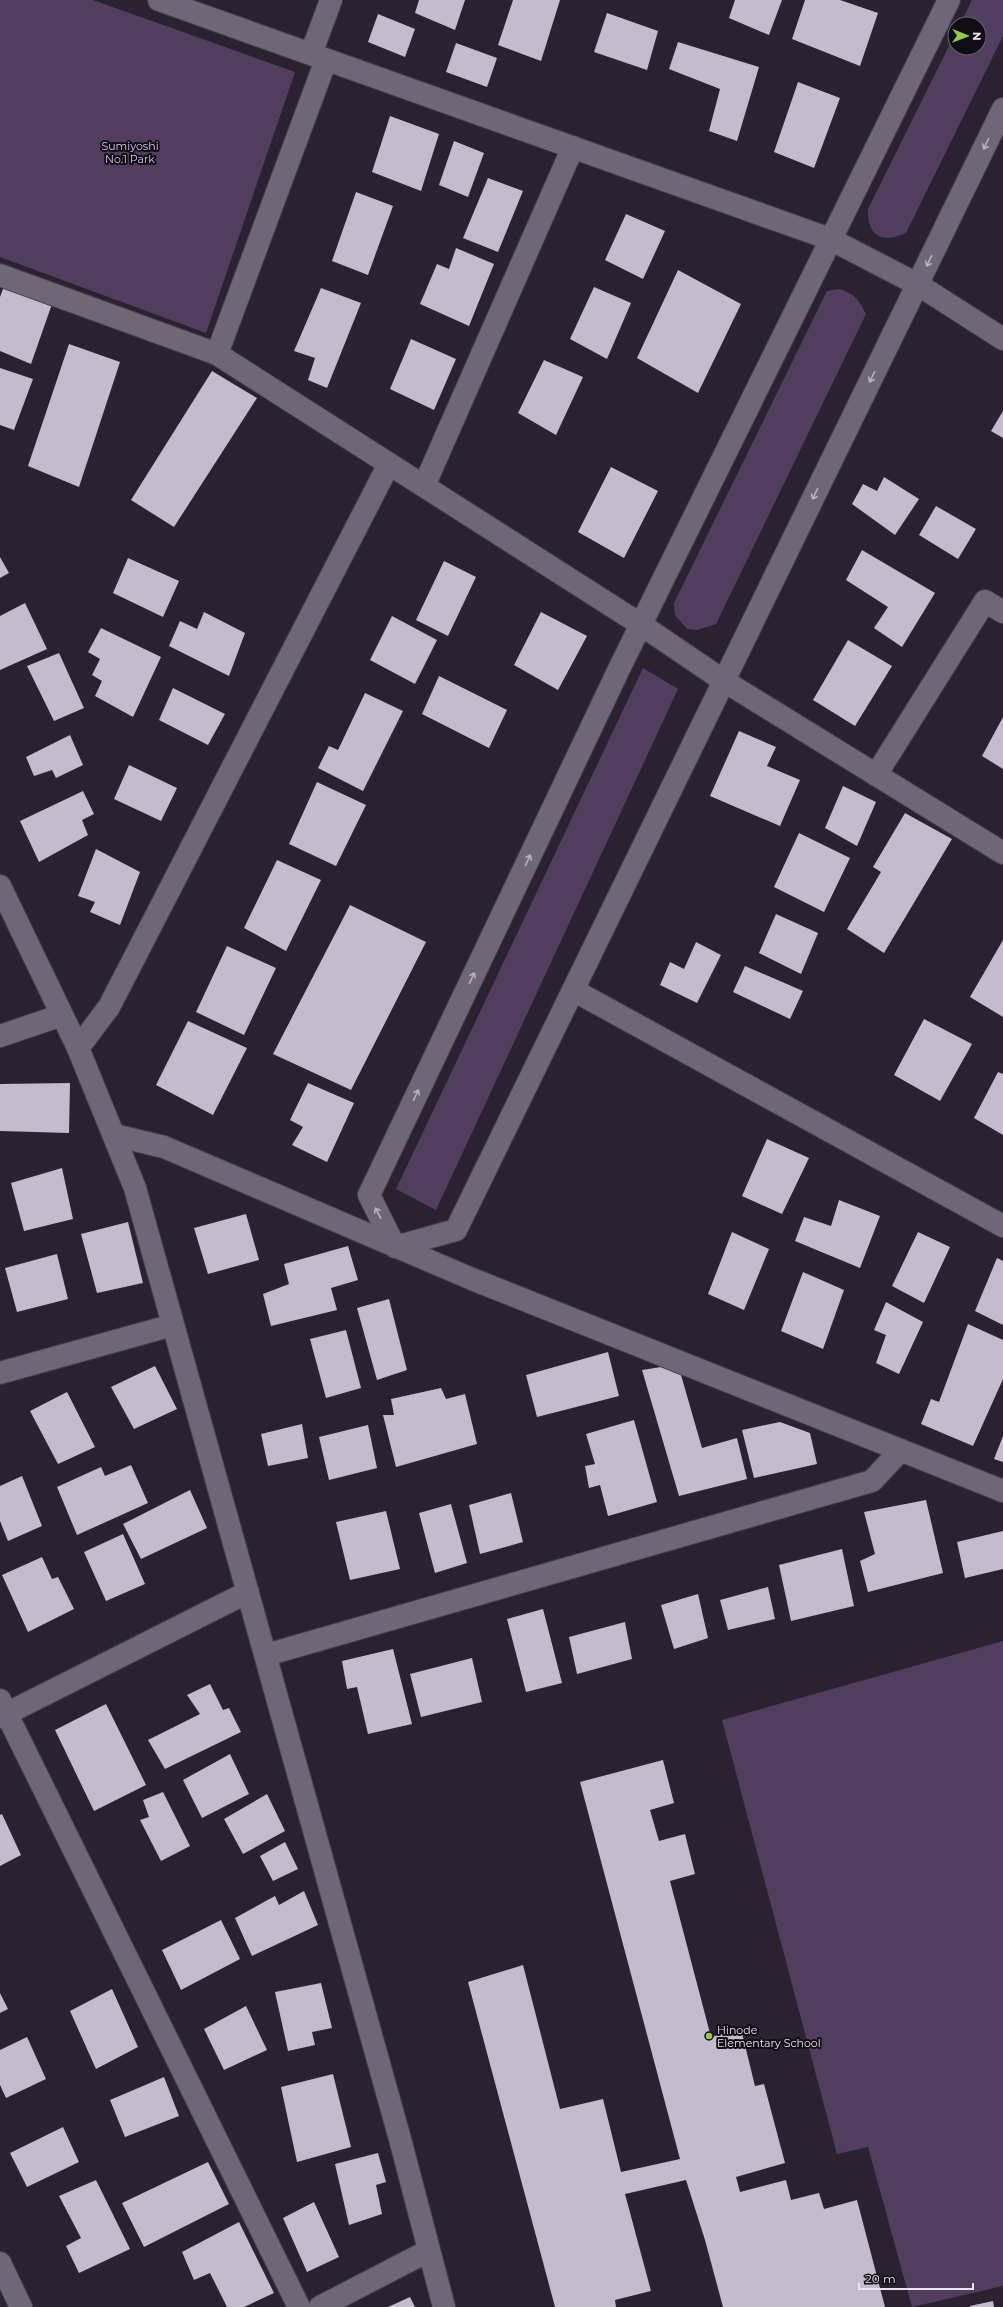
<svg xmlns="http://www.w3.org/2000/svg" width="1003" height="2307" font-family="Montserrat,sans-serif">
	<rect width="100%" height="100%" fill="#2a2230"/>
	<path fill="#513e5f" d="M 0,0 L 93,0 L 295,72 L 206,333 L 0,257 Z
		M 972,0 L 1003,0 L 1003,36 L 906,233 C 882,244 867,236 868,209 L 955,34 L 955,48 L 979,48 L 979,24 L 960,24 Z
		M 839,289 C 854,293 859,300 866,314 L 716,624 L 697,630 L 687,629 L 675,615 L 674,603 L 827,291 Z
		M 643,668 L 678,689 L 436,1210 L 396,1189 Z
		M 1003,1641 L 1003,2286 L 912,2307 L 868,2147 L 837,2154 L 722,1720 Z"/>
	<path fill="#c5bbce" d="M 419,0 L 465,0 L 455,30 L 415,13 Z
		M 513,0 L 560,0 L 541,61 L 498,45 Z
		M 735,0 L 782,0 L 769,35 L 729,18 Z
		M 805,0 L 840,0 L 878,13 L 860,66 L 792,39 Z
		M 607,13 L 658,31 L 647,70 L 594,52 Z
		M 378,14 L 415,29 L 405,57 L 368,42 Z
		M 678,42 L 759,67 L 737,141 L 709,131 L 720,89 L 669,69 Z
		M 456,43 L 497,58 L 487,87 L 446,72 Z
		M 798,82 L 840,98 L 814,168 L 774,152 Z
		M 390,116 L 439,134 L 421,191 L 372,172 Z
		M 454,141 L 484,153 L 468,197 L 439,185 Z
		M 488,178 L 523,191 L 498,252 L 463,238 Z
		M 356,192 L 393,206 L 368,275 L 332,261 Z
		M 626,214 L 665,231 L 643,279 L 605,260 Z
		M 456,248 L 494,264 L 469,326 L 420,304 L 437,264 L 449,269 Z
		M 678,270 L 741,304 L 698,393 L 637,358 Z
		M 4,286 L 52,304 L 31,364 L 0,351 L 0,297 Z
		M 594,287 L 631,303 L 607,359 L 570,339 Z
		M 321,288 L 361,303 L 327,388 L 308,380 L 315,358 L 294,351 Z
		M 411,339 L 456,359 L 434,410 L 390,389 Z
		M 69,344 L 120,362 L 79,487 L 28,466 Z
		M 544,360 L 583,377 L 556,435 L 518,413 Z
		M 0,368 L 33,379 L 14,430 L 0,425 Z
		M 212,371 L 257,398 L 174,527 L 131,500 Z
		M 1003,411 L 1003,438 L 991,431 Z
		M 611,467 L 658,491 L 624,558 L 578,532 Z
		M 884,477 L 919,499 L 895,535 L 852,504 L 863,484 L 877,491 Z
		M 936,506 L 976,529 L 958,559 L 919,535 Z
		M 862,550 L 935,593 L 902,647 L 874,628 L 888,607 L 846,580 Z
		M 0,557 L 9,573 L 0,578 Z
		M 128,558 L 179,581 L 163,617 L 113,593 Z
		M 444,561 L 476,577 L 448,636 L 416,620 Z
		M 25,603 L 47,649 L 0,670 L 0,616 Z
		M 204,612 L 245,633 L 229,676 L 169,646 L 180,621 L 197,629 Z
		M 541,612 L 587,636 L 558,690 L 514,665 Z
		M 392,616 L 437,640 L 415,684 L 370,660 Z
		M 101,628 L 161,657 L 133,717 L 95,696 L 102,681 L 92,675 L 100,659 L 88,652 Z
		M 848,640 L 892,666 L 855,726 L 813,700 Z
		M 59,653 L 84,708 L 54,721 L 27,666 Z
		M 439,676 L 507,710 L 489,748 L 422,714 Z
		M 173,688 L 225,714 L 208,745 L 159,720 Z
		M 365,693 L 403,711 L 363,791 L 318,768 L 329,746 L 338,750 Z
		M 1003,717 L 1003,769 L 982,756 Z
		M 739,731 L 776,747 L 767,766 L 800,780 L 780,826 L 710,796 Z
		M 70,735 L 83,765 L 56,778 L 52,770 L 34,776 L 26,757 Z
		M 129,765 L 177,788 L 161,821 L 114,799 Z
		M 317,782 L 366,805 L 336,866 L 289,844 Z
		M 843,786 L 876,802 L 857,846 L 825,828 Z
		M 83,791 L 94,814 L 82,820 L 88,835 L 39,862 L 20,821 Z
		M 905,813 L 952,839 L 884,953 L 847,929 L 881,872 L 873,867 Z
		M 799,833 L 850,858 L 824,912 L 774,887 Z
		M 96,849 L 140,872 L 120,925 L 90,912 L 95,902 L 78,896 Z
		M 277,860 L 321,880 L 286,951 L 244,928 Z
		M 350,905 L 426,942 L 351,1090 L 273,1054 Z
		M 776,914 L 818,933 L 801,974 L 759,953 Z
		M 1003,940 L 1003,1017 L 970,997 Z
		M 696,942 L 721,955 L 697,1003 L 660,985 L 670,962 L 684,969 Z
		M 227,946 L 276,968 L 244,1035 L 196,1012 Z
		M 745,966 L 803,991 L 790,1019 L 733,992 Z
		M 924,1019 L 972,1044 L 940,1101 L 894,1075 Z
		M 188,1021 L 247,1048 L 213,1115 L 156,1085 Z
		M 998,1072 L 1003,1074 L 1003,1135 L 974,1118 Z
		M 70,1083 L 69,1133 L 0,1131 L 0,1084 Z
		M 308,1083 L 354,1103 L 327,1162 L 292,1145 L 303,1127 L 290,1120 Z
		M 767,1139 L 809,1158 L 782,1214 L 742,1196 Z
		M 62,1168 L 73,1219 L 24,1231 L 11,1183 Z
		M 839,1200 L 880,1216 L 860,1268 L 795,1241 L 804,1217 L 831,1226 Z
		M 246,1214 L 259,1260 L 208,1274 L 194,1228 Z
		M 128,1222 L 143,1283 L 97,1293 L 81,1234 Z
		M 732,1232 L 769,1249 L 744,1310 L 708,1294 Z
		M 918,1232 L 950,1247 L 924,1303 L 892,1286 Z
		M 348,1246 L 358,1280 L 331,1288 L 337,1310 L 271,1326 L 263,1294 L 289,1284 L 284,1264 Z
		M 57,1254 L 68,1299 L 17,1312 L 5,1268 Z
		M 997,1258 L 1003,1261 L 1003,1325 L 975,1311 Z
		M 803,1272 L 844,1290 L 823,1349 L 781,1331 Z
		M 389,1299 L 407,1370 L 377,1380 L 357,1308 Z
		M 886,1302 L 923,1322 L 899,1374 L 876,1363 L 886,1335 L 874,1330 Z
		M 968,1324 L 1003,1340 L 1003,1379 L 973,1446 L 921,1424 L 931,1399 L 939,1402 Z
		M 346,1330 L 361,1388 L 326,1398 L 310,1339 Z
		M 608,1352 L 619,1396 L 537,1417 L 526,1375 Z
		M 155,1366 L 177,1409 L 134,1429 L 111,1387 Z
		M 661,1367 L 681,1375 L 702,1448 L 737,1438 L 747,1479 L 679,1496 L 642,1370 Z
		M 441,1388 L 446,1399 L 465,1394 L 477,1444 L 396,1467 L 383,1415 L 394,1415 L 391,1399 Z
		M 67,1392 L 95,1447 L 58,1464 L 30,1411 Z
		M 634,1420 L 657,1502 L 608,1516 L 600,1485 L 589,1488 L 585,1466 L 595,1464 L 586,1434 Z
		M 780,1422 L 810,1433 L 817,1464 L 754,1478 L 742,1430 Z
		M 302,1424 L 308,1458 L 268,1466 L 261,1434 Z
		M 368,1425 L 377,1468 L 329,1480 L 319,1437 Z
		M 1003,1436 L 1003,1462 L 994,1459 Z
		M 131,1465 L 148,1503 L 77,1535 L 57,1487 L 101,1467 L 105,1476 Z
		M 22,1476 L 42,1526 L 8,1541 L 0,1521 L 0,1486 Z
		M 190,1490 L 207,1528 L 141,1559 L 123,1524 Z
		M 511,1493 L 523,1542 L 480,1554 L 469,1505 Z
		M 926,1500 L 943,1573 L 868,1592 L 860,1561 L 875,1554 L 864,1512 Z
		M 451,1504 L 467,1563 L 435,1573 L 419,1513 Z
		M 386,1511 L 400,1569 L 350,1580 L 336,1522 Z
		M 1003,1531 L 1003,1569 L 965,1578 L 957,1542 Z
		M 123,1534 L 145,1584 L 106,1601 L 84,1552 Z
		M 842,1549 L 854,1606 L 791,1621 L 779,1565 Z
		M 42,1557 L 52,1579 L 58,1577 L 74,1609 L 28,1632 L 2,1575 Z
		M 768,1587 L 775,1619 L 728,1630 L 720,1600 Z
		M 698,1594 L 708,1638 L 674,1649 L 661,1605 Z
		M 543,1609 L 562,1683 L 526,1692 L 507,1619 Z
		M 625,1622 L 632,1659 L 577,1674 L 569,1637 Z
		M 393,1649 L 412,1724 L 368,1734 L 357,1687 L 347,1689 L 342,1661 Z
		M 472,1658 L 482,1702 L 421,1717 L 410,1674 Z
		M 210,1684 L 223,1710 L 229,1708 L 241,1732 L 165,1769 L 148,1740 L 200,1714 L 187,1695 Z
		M 106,1704 L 146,1785 L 94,1811 L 55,1730 Z
		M 230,1754 L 249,1794 L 202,1818 L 183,1780 Z
		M 663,1760 L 674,1803 L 650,1810 L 659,1841 L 685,1834 L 695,1874 L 670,1881 L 711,2037 L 741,2029 L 755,2086 L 764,2084 L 785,2163 L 736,2177 L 740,2192 L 786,2180 L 791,2200 L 819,2193 L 824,2209 L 857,2200 L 885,2307 L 723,2307 L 705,2240 L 686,2180 L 625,2194 L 651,2291 L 615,2300 L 616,2307 L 555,2307 L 468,1982 L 523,1965 L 560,2109 L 603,2099 L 621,2172 L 680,2159 L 580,1782 Z
		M 163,1792 L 190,1846 L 161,1861 L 140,1820 L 149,1817 L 143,1800 Z
		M 267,1794 L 285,1831 L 243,1854 L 224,1819 Z
		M 2,1814 L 21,1855 L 0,1866 L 0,1815 Z
		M 285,1842 L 298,1869 L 273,1881 L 260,1856 Z
		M 304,1891 L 318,1925 L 252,1956 L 235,1918 L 275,1896 L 279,1905 Z
		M 221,1920 L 240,1959 L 181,1990 L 162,1950 Z
		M 321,1983 L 332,2028 L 312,2032 L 315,2045 L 288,2051 L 275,1992 Z
		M 112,1989 L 138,2047 L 96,2069 L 70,2011 Z
		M 0,1993 L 8,2009 L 0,2013 Z
		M 246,2006 L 267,2050 L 224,2070 L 204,2029 Z
		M 27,2037 L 46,2079 L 6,2098 L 0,2085 L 0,2050 Z
		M 333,2074 L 351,2147 L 297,2162 L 281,2087 Z
		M 164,2077 L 179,2116 L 125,2137 L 110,2100 Z
		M 63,2127 L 79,2162 L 27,2187 L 10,2153 Z
		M 378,2153 L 386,2182 L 376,2185 L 382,2214 L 349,2225 L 335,2164 Z
		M 208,2162 L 229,2204 L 144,2247 L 122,2203 Z
		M 96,2180 L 130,2249 L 79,2273 L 66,2246 L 81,2238 L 59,2196 Z
		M 314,2202 L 339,2257 L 307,2272 L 283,2218 Z
		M 239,2222 L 274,2293 L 244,2307 L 227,2307 L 210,2273 L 194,2280 L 182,2252 Z
		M 410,2297 L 415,2307 L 388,2307 Z
		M 993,2301 L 994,2307 L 970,2307 L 970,2306 Z"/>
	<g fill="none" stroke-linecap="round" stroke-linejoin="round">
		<g stroke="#473f4c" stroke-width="24">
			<path id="minor" d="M 159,0 L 830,239 L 917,284 L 1003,339
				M 949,0 L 619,669 L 369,1195 L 395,1247 L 456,1230 L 1003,109
				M 311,54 L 331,0
				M 0,275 L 217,354 L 640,624 L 724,681 L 1003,853
				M 217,354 L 326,60
				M 424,486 L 573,147
				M 876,775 L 985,601 L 1003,612
				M 0,886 L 78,1048 L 135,1188 L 400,2139 L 444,2307
				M 573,990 L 1003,1226
				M 0,1036 L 62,1015
				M 78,1048 L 109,1007 L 389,464
				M 114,1135 L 164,1147 L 472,1279 L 1003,1491
				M 0,1373 L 173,1325
				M 266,1655 L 872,1481 L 901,1450
				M 0,1700 L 299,2307
				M 0,1717 L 248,1592
				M 0,2263 L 21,2307
				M 320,2307 L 428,2251"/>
		</g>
		<use href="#minor" stroke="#6f6677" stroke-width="22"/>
	</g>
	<defs><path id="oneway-shaft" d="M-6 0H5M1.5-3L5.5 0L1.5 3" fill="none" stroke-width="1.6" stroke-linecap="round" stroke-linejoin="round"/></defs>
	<g stroke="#b9b2bf">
		<use href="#oneway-shaft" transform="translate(986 144) rotate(116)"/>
		<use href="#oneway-shaft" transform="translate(929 261) rotate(116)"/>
		<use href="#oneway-shaft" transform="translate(872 377) rotate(116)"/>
		<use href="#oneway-shaft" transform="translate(815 494) rotate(116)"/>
		<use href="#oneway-shaft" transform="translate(528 860) rotate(-65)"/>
		<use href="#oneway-shaft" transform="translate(472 978) rotate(-65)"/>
		<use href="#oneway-shaft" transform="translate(416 1095) rotate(-65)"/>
		<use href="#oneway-shaft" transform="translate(378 1213) rotate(-117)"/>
	</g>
	<circle fill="#91cd3f" stroke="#110d14" stroke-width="1.5" cx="709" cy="2036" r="4"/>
	<g text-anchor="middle" stroke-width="4" stroke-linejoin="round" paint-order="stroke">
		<g font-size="11" fill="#dec3f4" stroke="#110d14">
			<text x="130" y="150">Sumiyoshi<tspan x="130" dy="13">No.1 Park</tspan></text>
		</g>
		<g font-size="11" fill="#eae5ef" stroke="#110d14" text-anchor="start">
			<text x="717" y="2034">Hinode<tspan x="717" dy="13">Elementary School</tspan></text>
		</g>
	</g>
	<g transform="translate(967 36) rotate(91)"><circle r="19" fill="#110d14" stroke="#68636c"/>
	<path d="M0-3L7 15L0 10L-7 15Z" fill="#91cd3f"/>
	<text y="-6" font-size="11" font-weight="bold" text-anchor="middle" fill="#eae5ef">N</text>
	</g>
	<path d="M859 2283v6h114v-6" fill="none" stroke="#eae5ef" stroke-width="2"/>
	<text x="865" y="2283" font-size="12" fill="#eae5ef" stroke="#110d14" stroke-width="3" paint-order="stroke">20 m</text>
</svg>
